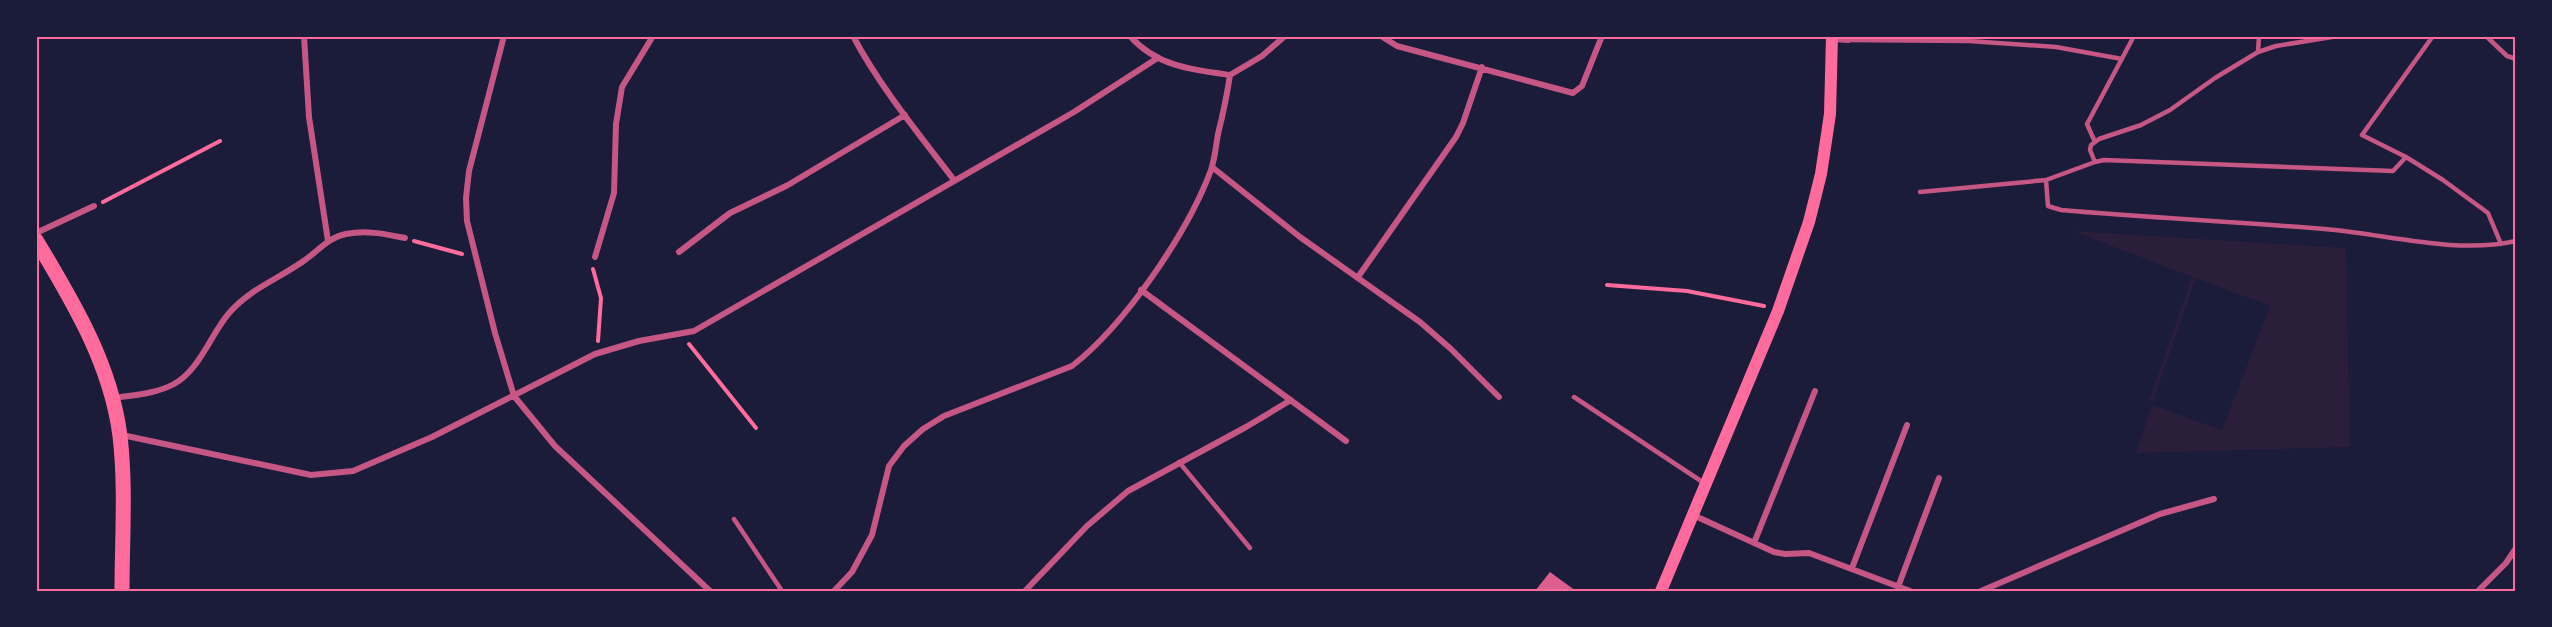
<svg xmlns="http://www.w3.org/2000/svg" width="2552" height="627" font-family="Quicksand,sans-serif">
	<rect width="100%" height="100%" fill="#1b1b3a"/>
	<path fill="#2a1e3b" d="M 2073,231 L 2346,248 L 2350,447 L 2136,453 L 2152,405 L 2222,430 L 2270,306 L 2196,278 L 2153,401 L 2149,401 L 2192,277 Z"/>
	<path fill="#dd5f8e" d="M 1550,572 L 1576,591 L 1535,591 Z"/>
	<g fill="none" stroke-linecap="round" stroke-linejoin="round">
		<path stroke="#ff6b9d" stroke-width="4" d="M 103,202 L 220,141
			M 414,241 L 462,254
			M 593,269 L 601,298 L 598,341
			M 1607,285 L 1687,291 L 1764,306
			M 689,344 L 756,428"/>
		<path stroke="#c65784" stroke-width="4.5" d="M 2433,36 L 2362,135 L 2406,157 L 2443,180 L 2488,213 L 2501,244
			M 2486,36 L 2507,56 L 2516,59
			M 1848,40 L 1969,41 L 2056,47 L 2122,59
			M 2258,52 L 2259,36
			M 2095,142 L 2087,124 L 2134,36
			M 2095,162 L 2104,160 L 2393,171 L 2406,157
			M 2046,180 L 2095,162 L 2090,150 L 2091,145 L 2099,139 L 2141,125 L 2170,110 L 2215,78 L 2258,52 L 2276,46 L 2338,36
			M 1920,192 L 2046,180 L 2048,206 L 2061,210 C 2152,218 2244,222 2335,230 C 2393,236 2458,254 2516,241
			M 1574,397 L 1704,483
			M 1179,462 L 1250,548
			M 734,519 L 782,591"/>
		<path stroke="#c65784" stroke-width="6" d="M 304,36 L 309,117 L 328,241
			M 504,36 L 469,171 L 466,198 L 467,221 L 495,333 L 514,396 L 555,446 L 710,591
			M 853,36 C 880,87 919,134 954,180
			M 1130,36 C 1156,66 1192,70 1230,75
			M 1381,36 L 1397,46 L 1573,93 L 1582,86 L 1602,36
			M 1832,39 L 1848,40
			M 1212,167 L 1300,237 L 1420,322 L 1451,349 L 1499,397
			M 36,233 L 94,206
			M 679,252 L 730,213 L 788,185 L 905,115
			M 595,257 L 614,193 L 616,124 L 622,87 L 653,36
			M 1358,277 L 1456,137 L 1463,123 L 1482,67
			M 1141,290 L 1346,441
			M 112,398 C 133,395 156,394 174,384 C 200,370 211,333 230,312 C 250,289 280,278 305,260 C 319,250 329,237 346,234 C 367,230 385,234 405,238
			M 122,435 L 311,475 L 353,471 L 432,437 L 595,354 L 639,341 L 694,331 L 1074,112 L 1156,59
			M 1693,515 L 1774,552 L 1785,554 L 1809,553 L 1910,591
			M 1754,543 L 1815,391
			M 1852,568 L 1907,425
			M 1898,587 L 1939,478
			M 834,591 L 852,572 L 872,535 L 889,466 L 904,446 L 923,429 L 944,416 L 1072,366 C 1125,325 1188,232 1211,170 C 1215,158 1216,145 1218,134 C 1223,114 1227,95 1230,75 L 1262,56 L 1285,36
			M 1025,591 L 1087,526 L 1128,491 L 1246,427 L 1291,400
			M 1981,591 L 2160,514 L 2214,499
			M 2478,591 L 2506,563 L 2516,548"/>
		<path stroke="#ff6b9d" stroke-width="12" d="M 1661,591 L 1778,311 L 1809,222 L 1821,174 L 1830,114 L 1832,36"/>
		<path stroke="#ff6b9d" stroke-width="15" d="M 36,240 C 72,300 111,364 120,436 C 126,487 122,540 122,591"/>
	</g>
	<rect width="2552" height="627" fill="none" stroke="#1b1b3a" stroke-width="75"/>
	<rect x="38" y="38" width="2476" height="552" fill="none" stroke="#ff6b9d" stroke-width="2"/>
</svg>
